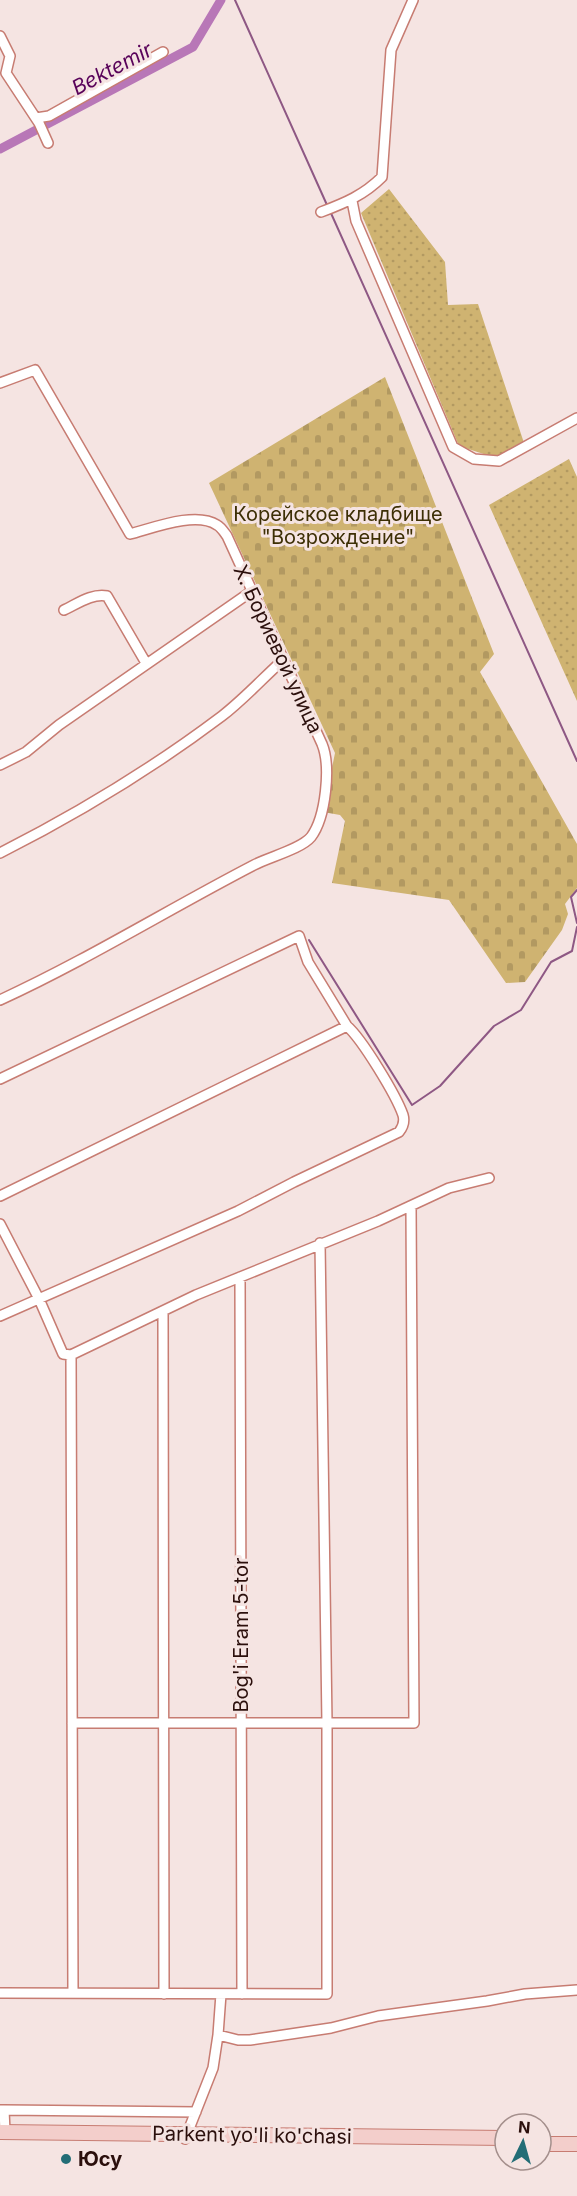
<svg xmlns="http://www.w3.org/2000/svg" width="577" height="2196" font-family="Inter,sans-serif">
	<defs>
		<pattern id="green-dots" width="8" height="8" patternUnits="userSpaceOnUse" patternTransform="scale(1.5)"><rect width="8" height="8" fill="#cfb371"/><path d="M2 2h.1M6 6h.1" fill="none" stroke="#b29961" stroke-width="1.8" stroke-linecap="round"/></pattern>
		<pattern id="cemetery-stones" width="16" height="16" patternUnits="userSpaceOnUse" patternTransform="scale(1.5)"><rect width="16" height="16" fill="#cfb371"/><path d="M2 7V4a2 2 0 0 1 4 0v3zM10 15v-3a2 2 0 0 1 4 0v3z" fill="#b29961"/></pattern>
	</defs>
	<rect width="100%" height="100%" fill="#f5e4e2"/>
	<path fill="url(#green-dots)" d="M 389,189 L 445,262 L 448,305 L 478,304 L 525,446 L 493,457 L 459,446 L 361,213 Z
		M 569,459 L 577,477 L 577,701 L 489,505 Z"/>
	<path fill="url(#cemetery-stones)" d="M 385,377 L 494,654 L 480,672 L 577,844 L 577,888 L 565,904 L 568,914 L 562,930 L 525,982 L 506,983 L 449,900 L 332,883 L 345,821 L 340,815 L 323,812 L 335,753 L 209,483 Z"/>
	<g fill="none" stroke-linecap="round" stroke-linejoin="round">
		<path stroke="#8e5884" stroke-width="2" d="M 235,0 L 327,205
			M 330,211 L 577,761
			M 577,890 L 571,897 L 577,923
			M 309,940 L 412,1105 L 440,1086 L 494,1026 L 521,1010 L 551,962 L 572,951 L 577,927"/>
		<path stroke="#b877b7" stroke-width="9" d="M 0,149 L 193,47 L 221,0"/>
		<g stroke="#c77c72" stroke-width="12">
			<path id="street" d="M 0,36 L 10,56 L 6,73 L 39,123 L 48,143
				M 36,118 L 49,116 L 163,52
				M 352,201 L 356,221 L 453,447 L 474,459 L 499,461 L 577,418
				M 321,212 C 345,203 364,195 382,177 L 391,50 L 413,0
				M 0,383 L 35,370 L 130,534 C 153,528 196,511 217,525 C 221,527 224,532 227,536 L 322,744 C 331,766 326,817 311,837 C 301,849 269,857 254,865 C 169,909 87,960 0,1000
				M 64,610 C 77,604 92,593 107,596 L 146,663
				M 0,765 L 26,752 L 59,725 L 252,591
				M 0,853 C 77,814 153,768 222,716 C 244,699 263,678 283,660
				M 0,1079 L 299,936 L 308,962 L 347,1026 C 362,1039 396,1095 403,1115 C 405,1122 403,1127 399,1132 L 294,1182 L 238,1211 L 0,1316
				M 0,1196 L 347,1026
				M 0,1224 L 39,1299 L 63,1354 L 71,1355 L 196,1295 L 378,1221 L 449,1188 L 489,1178
				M 240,1277 L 242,1994
				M 163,1312 L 164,1994
				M 71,1355 L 73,1993
				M 72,1723 L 414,1723 L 411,1206
				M 0,1993 L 327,1994 L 327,1723 L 320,1243
				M 218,2035 L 238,2040 L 250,2040 L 331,2028 L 378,2016 L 487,2001 L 525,1994 L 577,1990
				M 0,2110 L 4,2110 L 5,2132
				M 4,2110 L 196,2112
				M 185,2139 L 213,2068 L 218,2035 L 221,1994"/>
		</g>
		<g stroke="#c77c72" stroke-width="16">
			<path id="secondary" d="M 0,2132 L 505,2138
				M 541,2144 L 577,2144"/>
		</g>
		<use href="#street" stroke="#fff" stroke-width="9"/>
		<use href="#secondary" stroke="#f3cecb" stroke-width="14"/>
	</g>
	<circle fill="#236d76" stroke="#f5e4e2" stroke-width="2" cx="66" cy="2159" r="6"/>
	<g text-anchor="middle" stroke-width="6" stroke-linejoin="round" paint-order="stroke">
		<g font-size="20" fill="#3d2f05" stroke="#f5e4e2">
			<text x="338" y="521">Корейское кладбище<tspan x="338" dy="23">"Возрождение"</tspan></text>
		</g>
		<g font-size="20" fill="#2b0f0c" stroke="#f5e4e2">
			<text transform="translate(278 649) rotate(65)" y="7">Х. Бориевой улица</text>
			<text transform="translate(241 1635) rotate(-90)" y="7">Bog'i Eram 5-tor</text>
			<text transform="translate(252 2135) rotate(1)" y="7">Parkent yo'li ko'chasi</text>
		</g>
		<g font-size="20" font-weight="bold" fill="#2b0f0c" stroke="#f5e4e2" text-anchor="start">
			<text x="78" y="2166">Юсу</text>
		</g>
		<g font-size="21" font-style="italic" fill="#59035a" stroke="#f5e4e2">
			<text transform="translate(112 69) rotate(-28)" y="7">Bektemir</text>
		</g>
	</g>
	<g transform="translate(523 2142) rotate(5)"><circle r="28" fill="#f5e4e2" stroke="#a48f8c" stroke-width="1.5"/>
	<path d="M0-4.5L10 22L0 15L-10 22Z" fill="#236d76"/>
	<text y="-9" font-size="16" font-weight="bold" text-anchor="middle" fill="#2b0f0c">N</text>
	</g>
</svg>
